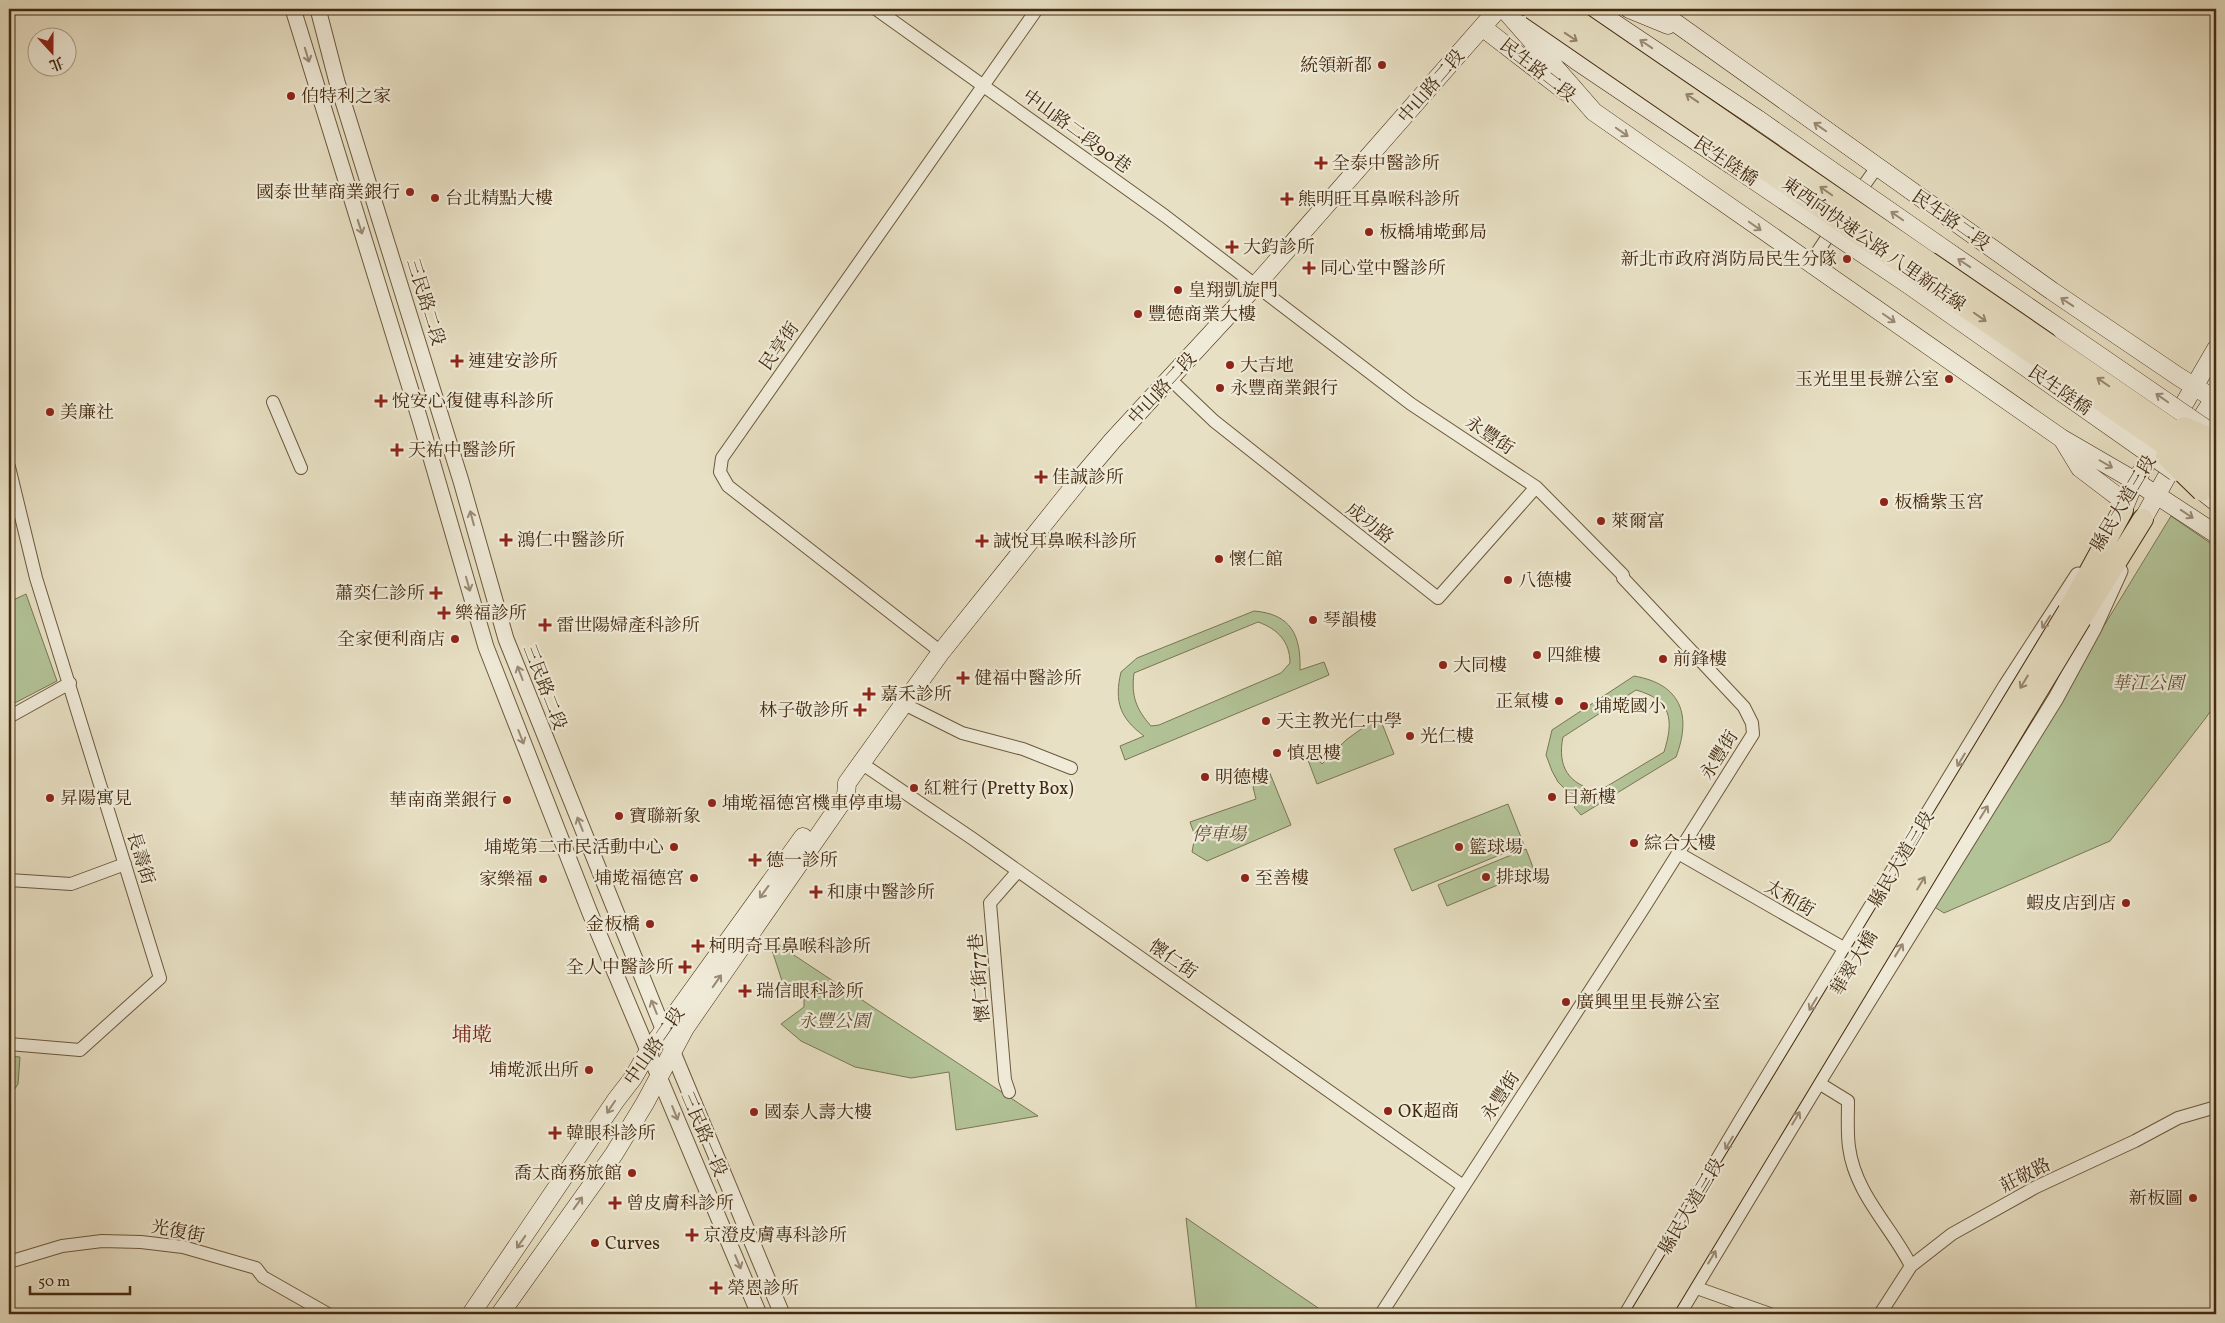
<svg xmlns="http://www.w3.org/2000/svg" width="2225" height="1323" font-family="Vollkorn,'Noto Serif TC',serif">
	<rect width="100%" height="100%" fill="#e8e0c4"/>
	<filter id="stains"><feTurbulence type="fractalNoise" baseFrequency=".004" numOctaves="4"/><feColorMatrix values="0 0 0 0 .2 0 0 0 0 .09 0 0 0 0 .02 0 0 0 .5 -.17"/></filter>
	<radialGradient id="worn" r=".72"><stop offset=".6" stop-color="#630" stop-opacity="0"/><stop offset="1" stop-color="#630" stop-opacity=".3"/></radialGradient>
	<path fill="#b2c397" stroke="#7a7653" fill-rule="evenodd" d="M 2171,516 L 2216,547 L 2216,703 L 2205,719 L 2110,841 L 1944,913 L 1933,906 Z
		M 26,594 L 57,681 L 9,706 L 9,602 Z
		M 1254,611 C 1291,614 1301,635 1300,670 L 1324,662 L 1329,675 L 1125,760 L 1120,746 L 1144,736 C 1120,718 1114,702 1121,672 L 1137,658 ZM 1258,622 C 1278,629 1290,642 1290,663 L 1281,673 L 1159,725 L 1151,726 C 1136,709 1131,696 1134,673 Z
		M 1634,676 C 1681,684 1692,715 1676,757 L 1581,815 L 1574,807 L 1585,799 L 1567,791 L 1558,782 L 1552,771 L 1546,755 L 1552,730 ZM 1636,690 C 1672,700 1674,720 1664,752 L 1599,791 C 1568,785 1557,766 1563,737 Z
		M 1379,716 L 1394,754 L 1317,784 L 1308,760 L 1315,756 L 1322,764 L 1346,740 Z
		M 1269,771 L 1291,825 L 1207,861 L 1192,852 L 1195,836 L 1190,822 L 1256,799 L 1253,787 Z
		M 1508,804 L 1524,845 L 1412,891 L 1394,849 Z
		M 1526,849 L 1534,870 L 1447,906 L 1438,885 Z
		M 768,938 L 1038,1116 L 956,1130 L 949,1072 L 911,1078 L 855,1067 L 801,1041 L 781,1024 L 804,1007 L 804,984 L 785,990 Z
		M 9,1056 L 20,1057 L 18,1084 L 9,1098 Z
		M 1186,1218 L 1327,1314 L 1197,1314 Z"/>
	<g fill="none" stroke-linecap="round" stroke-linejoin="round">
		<g stroke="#6c583c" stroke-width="14">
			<path id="minor" d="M 876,9 L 1165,216 L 1411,404 L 1536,487 L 1623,575 L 1623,578 L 1744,707 L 1752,723 L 1753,734 L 1643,909 L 1381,1314
				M 1855,198 L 1877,167
				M 1810,263 L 1835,226
				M 1170,379 L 1214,421 L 1438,598 L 1536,487
				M 273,402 L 301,468
				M 9,467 L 36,578 L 160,978 L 80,1050 L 9,1044
				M 941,652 L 728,486 L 720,472 L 722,458 L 1037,9
				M 902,703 L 962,733 L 1023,749 L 1071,768
				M 9,717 L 70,683
				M 861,763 L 973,839 L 1463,1186
				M 1678,853 L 1854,954
				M 9,880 L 71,884 L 125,864
				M 1809,1077 L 1848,1101 C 1848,1116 1847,1133 1849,1147 C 1855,1194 1891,1226 1911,1266
				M 1009,1092 L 1005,1080 L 990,903 L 1018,871
				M 9,1262 L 62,1246 L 102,1241 L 141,1242 L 183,1247 L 256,1268 L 263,1277 L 328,1314
				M 1694,1287 L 1770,1314
				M 1880,1314 L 1911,1266 L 1952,1234 L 2036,1187 L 2135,1141 L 2178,1118 L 2216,1107"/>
		</g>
		<g stroke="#6c583c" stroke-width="17">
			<path id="tertiary" d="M 293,9 L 420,420 L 486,647 L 590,913 L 759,1314
				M 318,9 L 337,82 L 461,481 L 506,639 L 664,1031 L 782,1314
				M 1627,1314 L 1742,1120 L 2006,686 L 2078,575
				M 1678,1314 L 1818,1082 L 2056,698 L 2094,628 L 2120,571"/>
		</g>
		<g stroke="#432a0f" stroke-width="19">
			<path id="secondary" d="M 1504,9 L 1594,112 L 2061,438 L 2135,481 L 2216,534
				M 1593,9 L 1759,120
				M 1629,9 L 1668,25
				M 1656,9 L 2052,291 L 2179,377 L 2216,400
				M 1527,24 L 1577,61 L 1730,164
				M 1482,27 L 1565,91
				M 1937,244 L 2062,330
				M 2063,440 L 2080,468 L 2126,503
				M 2202,491 L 2216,502
				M 2123,510 L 2135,481 L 2166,435 L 2216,349
				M 2143,519 L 2184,446 L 2216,395
				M 471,1314 L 616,1100 L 633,1078 L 648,1052 L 803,837
				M 500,1314 L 614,1154 L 645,1103 L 685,1028 L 846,796 L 847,783 L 941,652 L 1079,480 L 1113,440 L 1256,285 L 1498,9"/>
		</g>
		<g stroke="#432a0f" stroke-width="22">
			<path id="trunk" d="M 2068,611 L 2123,510
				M 2081,619 L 2143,519"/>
		</g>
		<use href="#minor" stroke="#f0ebd9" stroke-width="12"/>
		<use href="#tertiary" stroke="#f0ebd9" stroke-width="15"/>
		<use href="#secondary" stroke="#f0ebd9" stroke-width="18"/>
		<use href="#trunk" stroke="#e8e0c4" stroke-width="20"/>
		<g stroke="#432a0f" stroke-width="19" stroke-linecap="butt">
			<path id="secondary-bridge" d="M 1759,120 L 1937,244
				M 1730,164 L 1909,285 L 2175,472
				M 2062,330 L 2212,433"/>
		</g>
		<g stroke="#432a0f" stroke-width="22" stroke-linecap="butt">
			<path id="trunk-bridge" d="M 1532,9 L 2216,480
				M 1561,9 L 2216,459
				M 2184,427 L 2216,441
				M 2166,456 L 2202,491
				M 1641,1314 L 2068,611
				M 1661,1314 L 2081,619"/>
		</g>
		<use href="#secondary-bridge" stroke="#f0ebd9" stroke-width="18"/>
		<use href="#trunk-bridge" stroke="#e8e0c4" stroke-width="20"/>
	</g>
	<defs><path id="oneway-shaft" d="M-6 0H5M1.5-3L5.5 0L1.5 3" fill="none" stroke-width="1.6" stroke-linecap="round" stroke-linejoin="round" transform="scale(1.25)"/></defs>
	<g stroke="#96856a">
		<use href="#oneway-shaft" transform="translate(1571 37) rotate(34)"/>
		<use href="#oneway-shaft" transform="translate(1692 98) rotate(-146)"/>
		<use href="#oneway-shaft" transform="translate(1826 191) rotate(-145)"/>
		<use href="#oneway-shaft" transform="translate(1980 317) rotate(35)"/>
		<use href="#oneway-shaft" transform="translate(2103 382) rotate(-145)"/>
		<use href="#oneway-shaft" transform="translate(2024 682) rotate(121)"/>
		<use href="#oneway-shaft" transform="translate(1921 883) rotate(-59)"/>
	</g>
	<g stroke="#9a8a74">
		<use href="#oneway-shaft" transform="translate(1646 44) rotate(-146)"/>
		<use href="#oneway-shaft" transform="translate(307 55) rotate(73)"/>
		<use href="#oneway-shaft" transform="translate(1820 127) rotate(-145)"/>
		<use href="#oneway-shaft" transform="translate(1622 132) rotate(35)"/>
		<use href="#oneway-shaft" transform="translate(1897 216) rotate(-145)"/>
		<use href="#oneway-shaft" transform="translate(1755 226) rotate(35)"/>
		<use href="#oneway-shaft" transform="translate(360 227) rotate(72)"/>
		<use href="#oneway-shaft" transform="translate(1964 263) rotate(-146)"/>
		<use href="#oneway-shaft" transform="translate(2067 302) rotate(-146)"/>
		<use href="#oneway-shaft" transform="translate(1889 318) rotate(35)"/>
		<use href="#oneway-shaft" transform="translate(2162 398) rotate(-145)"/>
		<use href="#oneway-shaft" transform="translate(2106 464) rotate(30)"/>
		<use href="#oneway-shaft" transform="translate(2187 514) rotate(34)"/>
		<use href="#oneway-shaft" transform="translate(472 518) rotate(-105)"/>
		<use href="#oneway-shaft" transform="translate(468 584) rotate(74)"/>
		<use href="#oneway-shaft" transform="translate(2046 622) rotate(123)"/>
		<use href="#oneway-shaft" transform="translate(520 673) rotate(-111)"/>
		<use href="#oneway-shaft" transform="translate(521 737) rotate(69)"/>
		<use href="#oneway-shaft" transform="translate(1961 760) rotate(121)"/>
		<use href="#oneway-shaft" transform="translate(1984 812) rotate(-58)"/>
		<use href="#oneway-shaft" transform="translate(580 824) rotate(-112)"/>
		<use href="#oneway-shaft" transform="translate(764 892) rotate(126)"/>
		<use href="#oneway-shaft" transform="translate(1899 950) rotate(-58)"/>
		<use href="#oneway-shaft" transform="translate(717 981) rotate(-55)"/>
		<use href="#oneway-shaft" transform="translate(1813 1004) rotate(121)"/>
		<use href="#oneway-shaft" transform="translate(654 1007) rotate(-112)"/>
		<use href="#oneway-shaft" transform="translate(611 1107) rotate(124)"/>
		<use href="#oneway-shaft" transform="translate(675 1113) rotate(68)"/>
		<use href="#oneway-shaft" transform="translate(1796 1118) rotate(-59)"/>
		<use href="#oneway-shaft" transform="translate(1729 1143) rotate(121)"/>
		<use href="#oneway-shaft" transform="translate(578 1203) rotate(-54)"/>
		<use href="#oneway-shaft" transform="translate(521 1242) rotate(125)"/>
		<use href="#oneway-shaft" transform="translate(1712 1257) rotate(-59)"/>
		<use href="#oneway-shaft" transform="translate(738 1262) rotate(67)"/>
	</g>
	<g fill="#8f2418" stroke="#f0ebd9" stroke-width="2">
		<circle cx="1382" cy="65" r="5"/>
		<circle cx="291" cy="96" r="5"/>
		<path d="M1318.5 155.5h5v5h5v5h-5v5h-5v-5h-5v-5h5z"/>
		<circle cx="410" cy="192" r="5"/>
		<circle cx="435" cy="198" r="5"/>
		<path d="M1284.5 191.5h5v5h5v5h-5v5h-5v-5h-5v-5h5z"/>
		<circle cx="1369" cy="232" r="5"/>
		<path d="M1229.5 239.5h5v5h5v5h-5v5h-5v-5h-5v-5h5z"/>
		<circle cx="1847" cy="259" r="5"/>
		<path d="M1306.5 260.5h5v5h5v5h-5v5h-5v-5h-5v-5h5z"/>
		<circle cx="1178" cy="290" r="5"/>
		<circle cx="1138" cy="314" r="5"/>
		<path d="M454.5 353.5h5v5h5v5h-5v5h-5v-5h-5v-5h5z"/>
		<circle cx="1230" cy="365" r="5"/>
		<circle cx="1949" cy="379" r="5"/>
		<circle cx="1220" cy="388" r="5"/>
		<path d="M378.5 393.5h5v5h5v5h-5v5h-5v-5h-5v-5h5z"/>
		<circle cx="50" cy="412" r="5"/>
		<path d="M394.5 442.5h5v5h5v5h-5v5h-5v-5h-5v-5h5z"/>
		<path d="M1038.5 469.5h5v5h5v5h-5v5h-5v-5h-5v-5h5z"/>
		<circle cx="1884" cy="502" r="5"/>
		<circle cx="1601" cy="521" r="5"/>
		<path d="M503.5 532.5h5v5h5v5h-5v5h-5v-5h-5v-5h5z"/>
		<path d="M979.5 533.5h5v5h5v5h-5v5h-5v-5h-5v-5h5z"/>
		<circle cx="1219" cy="559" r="5"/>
		<circle cx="1508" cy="580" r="5"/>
		<path d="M433.5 585.5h5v5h5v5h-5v5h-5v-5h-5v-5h5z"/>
		<path d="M441.5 605.5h5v5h5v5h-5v5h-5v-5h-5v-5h5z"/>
		<circle cx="1313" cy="620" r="5"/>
		<path d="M542.5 617.5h5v5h5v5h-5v5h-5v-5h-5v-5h5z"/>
		<circle cx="455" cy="639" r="5"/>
		<circle cx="1537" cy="655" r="5"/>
		<circle cx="1663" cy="659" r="5"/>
		<circle cx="1443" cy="665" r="5"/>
		<path d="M960.5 670.5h5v5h5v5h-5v5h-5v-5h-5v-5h5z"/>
		<path d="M866.5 686.5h5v5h5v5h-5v5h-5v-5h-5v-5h5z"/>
		<circle cx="1559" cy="701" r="5"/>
		<circle cx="1584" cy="706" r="5"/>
		<path d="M857.5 702.5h5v5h5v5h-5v5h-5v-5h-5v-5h5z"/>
		<circle cx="1266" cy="721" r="5"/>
		<circle cx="1410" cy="736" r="5"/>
		<circle cx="1277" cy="753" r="5"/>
		<circle cx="1205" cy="777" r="5"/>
		<circle cx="914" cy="788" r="5"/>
		<circle cx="1552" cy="797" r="5"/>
		<circle cx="50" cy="798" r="5"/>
		<circle cx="507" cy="800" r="5"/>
		<circle cx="712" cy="803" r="5"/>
		<circle cx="619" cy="816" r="5"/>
		<circle cx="1634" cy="843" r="5"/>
		<circle cx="674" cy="847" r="5"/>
		<circle cx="1459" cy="847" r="5"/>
		<path d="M752.5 852.5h5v5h5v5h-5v5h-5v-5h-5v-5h5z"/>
		<circle cx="1486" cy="877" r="5"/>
		<circle cx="694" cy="878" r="5"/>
		<circle cx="1245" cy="878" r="5"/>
		<circle cx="543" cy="879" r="5"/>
		<path d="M813.5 884.5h5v5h5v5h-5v5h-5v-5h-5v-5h5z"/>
		<circle cx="2126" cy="903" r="5"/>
		<circle cx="650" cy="924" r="5"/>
		<path d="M695.5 938.5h5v5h5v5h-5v5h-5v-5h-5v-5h5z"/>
		<path d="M682.5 959.5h5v5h5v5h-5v5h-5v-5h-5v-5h5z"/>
		<path d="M742.5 983.5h5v5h5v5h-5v5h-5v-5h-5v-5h5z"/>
		<circle cx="1566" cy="1002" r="5"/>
		<circle cx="589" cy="1070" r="5"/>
		<circle cx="1388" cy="1111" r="5"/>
		<circle cx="754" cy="1112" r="5"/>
		<path d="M552.5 1125.5h5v5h5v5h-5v5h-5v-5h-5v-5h5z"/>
		<circle cx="632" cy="1173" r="5"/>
		<circle cx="2193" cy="1198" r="5"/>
		<path d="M612.5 1195.5h5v5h5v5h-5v5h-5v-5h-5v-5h5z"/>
		<path d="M689.5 1227.5h5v5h5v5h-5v5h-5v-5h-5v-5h5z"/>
		<circle cx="595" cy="1243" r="5"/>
		<path d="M713.5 1280.5h5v5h5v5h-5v5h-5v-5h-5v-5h5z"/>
	</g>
	<g text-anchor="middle" stroke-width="4.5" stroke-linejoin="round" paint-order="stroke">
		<g font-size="18" fill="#432a0f" stroke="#f0ebd9" text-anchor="start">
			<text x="1372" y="71" text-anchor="end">統領新都</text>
			<text x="301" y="102">伯特利之家</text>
			<text x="1332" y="169">全泰中醫診所</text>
			<text x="400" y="198" text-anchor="end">國泰世華商業銀行</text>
			<text x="445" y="204">台北精點大樓</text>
			<text x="1298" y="205">熊明旺耳鼻喉科診所</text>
			<text x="1379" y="238">板橋埔墘郵局</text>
			<text x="1243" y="253">大鈞診所</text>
			<text x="1837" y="265" text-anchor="end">新北市政府消防局民生分隊</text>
			<text x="1320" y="274">同心堂中醫診所</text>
			<text x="1188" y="296">皇翔凱旋門</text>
			<text x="1148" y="320">豐德商業大樓</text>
			<text x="468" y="367">連建安診所</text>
			<text x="1240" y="371">大吉地</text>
			<text x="1939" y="385" text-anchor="end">玉光里里長辦公室</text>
			<text x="1230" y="394">永豐商業銀行</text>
			<text x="392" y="407">悅安心復健專科診所</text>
			<text x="60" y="418">美廉社</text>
			<text x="408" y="456">天祐中醫診所</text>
			<text x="1052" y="483">佳誠診所</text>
			<text x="1894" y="508">板橋紫玉宮</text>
			<text x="1611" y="527">萊爾富</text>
			<text x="517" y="546">鴻仁中醫診所</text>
			<text x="993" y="547">誠悅耳鼻喉科診所</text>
			<text x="1229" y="565">懷仁館</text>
			<text x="1518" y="586">八德樓</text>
			<text x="425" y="599" text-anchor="end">蕭奕仁診所</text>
			<text x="455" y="619">樂福診所</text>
			<text x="1323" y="626">琴韻樓</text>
			<text x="556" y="631">雷世陽婦產科診所</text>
			<text x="445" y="645" text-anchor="end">全家便利商店</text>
			<text x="1547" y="661">四維樓</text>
			<text x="1673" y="665">前鋒樓</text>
			<text x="1453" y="671">大同樓</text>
			<text x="974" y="684">健福中醫診所</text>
			<text x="880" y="700">嘉禾診所</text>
			<text x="1549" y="707" text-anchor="end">正氣樓</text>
			<text x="1594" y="712">埔墘國小</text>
			<text x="849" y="716" text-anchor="end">林子敬診所</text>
			<text x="1276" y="727">天主教光仁中學</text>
			<text x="1420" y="742">光仁樓</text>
			<text x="1287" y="759">慎思樓</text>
			<text x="1215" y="783">明德樓</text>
			<text x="924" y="794">紅粧行 (Pretty Box)</text>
			<text x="1562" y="803">日新樓</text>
			<text x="60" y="804">昇陽寓見</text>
			<text x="497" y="806" text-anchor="end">華南商業銀行</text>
			<text x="722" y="809">埔墘福德宮機車停車場</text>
			<text x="629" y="822">寶聯新象</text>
			<text x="1644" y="849">綜合大樓</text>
			<text x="664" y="853" text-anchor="end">埔墘第二市民活動中心</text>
			<text x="1469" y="853">籃球場</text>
			<text x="766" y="866">德一診所</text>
			<text x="1496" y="883">排球場</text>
			<text x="684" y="884" text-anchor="end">埔墘福德宮</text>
			<text x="1255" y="884">至善樓</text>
			<text x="533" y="885" text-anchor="end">家樂福</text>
			<text x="827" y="898">和康中醫診所</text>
			<text x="2116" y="909" text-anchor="end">蝦皮店到店</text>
			<text x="640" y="930" text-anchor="end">金板橋</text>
			<text x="709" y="952">柯明奇耳鼻喉科診所</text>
			<text x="674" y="973" text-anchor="end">全人中醫診所</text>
			<text x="756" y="997">瑞信眼科診所</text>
			<text x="1576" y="1008">廣興里里長辦公室</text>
			<text x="579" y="1076" text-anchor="end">埔墘派出所</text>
			<text x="1398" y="1117">OK超商</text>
			<text x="764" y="1118">國泰人壽大樓</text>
			<text x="566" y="1139">韓眼科診所</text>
			<text x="622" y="1179" text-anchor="end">喬太商務旅館</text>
			<text x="2183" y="1204" text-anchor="end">新板圖</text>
			<text x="626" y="1209">曾皮膚科診所</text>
			<text x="703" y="1241">京澄皮膚專科診所</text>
			<text x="605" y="1249">Curves</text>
			<text x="727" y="1294">榮恩診所</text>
		</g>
		<g font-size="18" fill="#432a0f" stroke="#f0ebd9">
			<text transform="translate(1538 70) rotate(38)" y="6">民生路二段</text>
			<text transform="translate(1431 86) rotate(-49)" y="6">中山路二段</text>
			<text transform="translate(1077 131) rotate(36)" y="6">中山路二段90巷</text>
			<text transform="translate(1726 161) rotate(34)" y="6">民生陸橋</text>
			<text transform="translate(1951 220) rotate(35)" y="6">民生路二段</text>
			<text transform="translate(1874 244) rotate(35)" y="6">東西向快速公路 八里新店線</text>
			<text transform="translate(426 302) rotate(73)" y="6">三民路二段</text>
			<text transform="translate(779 346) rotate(-55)" y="6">民享街</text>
			<text transform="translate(1162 388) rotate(-47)" y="6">中山路二段</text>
			<text transform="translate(2060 390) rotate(35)" y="6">民生陸橋</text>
			<text transform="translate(1490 435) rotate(34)" y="6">永豐街</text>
			<text transform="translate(2123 503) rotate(-59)" y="6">縣民大道三段</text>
			<text transform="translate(1370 523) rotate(38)" y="6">成功路</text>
			<text transform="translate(545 687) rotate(69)" y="6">三民路二段</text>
			<text transform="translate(1719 755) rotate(-58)" y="6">永豐街</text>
			<text transform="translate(141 858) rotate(73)" y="6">長壽街</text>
			<text transform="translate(1901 859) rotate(-59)" y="6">縣民大道三段</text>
			<text transform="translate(1790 898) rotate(30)" y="6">太和街</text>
			<text transform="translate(1173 959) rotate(35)" y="6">懷仁街</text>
			<text transform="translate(1854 963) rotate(-59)" y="6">華翠大橋</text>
			<text transform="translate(979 978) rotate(-95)" y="6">懷仁街77巷</text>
			<text transform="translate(654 1046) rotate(-55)" y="6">中山路二段</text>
			<text transform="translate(1500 1096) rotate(-57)" y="6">永豐街</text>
			<text transform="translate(704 1134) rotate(67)" y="6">三民路一段</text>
			<text transform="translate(2025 1175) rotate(-27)" y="6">莊敬路</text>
			<text transform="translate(1691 1206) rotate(-59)" y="6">縣民大道三段</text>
			<text transform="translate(178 1231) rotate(11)" y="6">光復街</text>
		</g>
		<g font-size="18" font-style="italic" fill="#5f5031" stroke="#f0ebd9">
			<text x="2148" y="689">華江公園</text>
			<text x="1219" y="840">停車場</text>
			<text x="834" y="1027">永豐公園</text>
		</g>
		<g font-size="20" fill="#7a1f14" stroke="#f0ebd9">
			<text x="472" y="1041">埔墘</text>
		</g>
	</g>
	<rect width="2225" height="1323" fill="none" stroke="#e8e0c4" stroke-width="30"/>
	<rect x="10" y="10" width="2205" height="1303" fill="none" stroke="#432a0f" stroke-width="2.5"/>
	<rect x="15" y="15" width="2195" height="1293" fill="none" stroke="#432a0f"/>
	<g transform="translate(52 52) rotate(159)"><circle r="24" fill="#f0ebd9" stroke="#ab9e88"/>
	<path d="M0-4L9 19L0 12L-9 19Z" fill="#8f2418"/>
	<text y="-8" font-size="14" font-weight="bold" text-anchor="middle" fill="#432a0f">北</text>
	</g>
	<path d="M30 1286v8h100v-8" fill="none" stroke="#432a0f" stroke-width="2.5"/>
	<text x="38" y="1286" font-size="15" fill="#432a0f" stroke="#f0ebd9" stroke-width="4" paint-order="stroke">50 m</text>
	<rect width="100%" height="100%" filter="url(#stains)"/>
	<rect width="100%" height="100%" fill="url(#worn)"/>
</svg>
